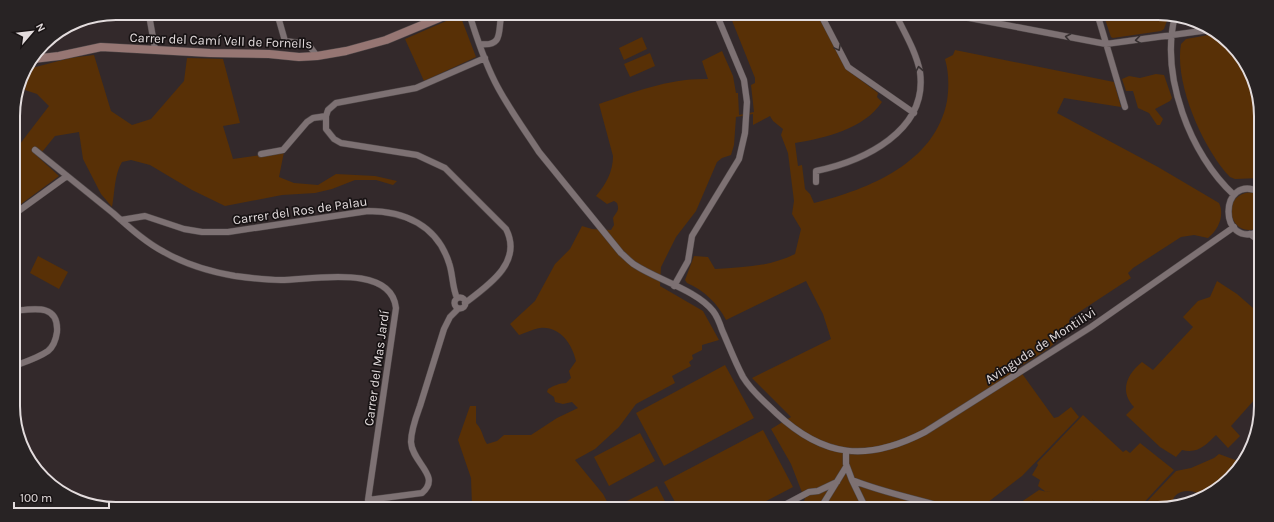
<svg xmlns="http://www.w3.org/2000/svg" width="1274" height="522" font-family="Karla,sans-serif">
	<rect width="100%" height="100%" fill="#33292b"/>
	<path fill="#583006" d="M 729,13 L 806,13 L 810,21 L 819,17 L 846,69 L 878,93 L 877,97 L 882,102 C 864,129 825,138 795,143 L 798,166 L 802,165 L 805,189 L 810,194 L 814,203 C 869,189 935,163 947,101 C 949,88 949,72 945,59 L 953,55 L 955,50 L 1114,82 L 1121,107 L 1064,98 L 1057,113 L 1158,167 L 1219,203 C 1225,216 1218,230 1208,238 L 1194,235 L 1181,237 L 1133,268 L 1128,273 L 1131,278 L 1070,318 C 1066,343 1037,355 1018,368 L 1054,418 L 1058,417 L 1071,407 L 1079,417 L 1022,476 L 979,509 L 791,509 L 805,500 L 791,464 L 771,429 L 791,417 L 752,378 L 831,339 L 823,314 L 806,281 L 726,320 C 718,304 704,290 687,283 L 685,280 L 694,256 L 708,257 L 715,269 C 743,267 769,267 795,254 L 801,229 L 792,214 L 794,201 L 788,153 L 781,135 L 783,129 L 773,121 L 770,116 L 753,125 L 753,114 L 736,117 L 734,145 L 731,155 L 722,158 L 717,162 L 696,211 L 676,237 L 661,267 L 660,286 L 703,311 L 719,340 L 702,345 L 702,350 L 692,355 L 693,359 L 689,362 L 691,366 L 672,376 L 675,383 L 636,404 L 619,427 L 595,449 L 575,460 L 603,494 L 611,509 L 477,509 L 472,505 L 471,478 L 458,440 L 470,406 L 476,406 L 476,423 C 483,431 482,436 487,444 L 497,441 L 504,435 L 531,435 L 557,418 L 578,408 L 572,402 L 563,404 L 555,402 L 554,397 L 547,392 L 548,389 C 553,386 560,383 566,383 L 571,378 L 569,371 L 576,361 C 572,344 560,326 540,328 C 533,329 525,333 519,335 L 510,324 L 535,301 L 555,264 L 570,249 L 582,226 L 592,229 L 611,230 L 614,225 L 613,218 C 616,212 620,211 617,203 L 614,201 L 607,204 L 596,196 C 606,184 613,172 613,156 L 599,104 C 634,92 670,78 708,79 L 702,61 L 722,51 L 733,76 L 736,93 L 738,93 L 739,115 L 754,112 L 751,85 L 755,83 L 755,78 Z
		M 1103,13 L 1158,13 L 1169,15 L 1164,29 L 1161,31 L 1113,38 L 1111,37 Z
		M 460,15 L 476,57 L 424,81 L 405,39 Z
		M 1214,34 L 1239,53 L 1260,103 L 1260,178 L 1235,179 L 1230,177 C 1203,149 1174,83 1181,44 L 1186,39 Z
		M 642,37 L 647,49 L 624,60 L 619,48 Z
		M 650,53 L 655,66 L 630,77 L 624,64 Z
		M 94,55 L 111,111 L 132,125 L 151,119 L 184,81 L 187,58 L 223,59 L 240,123 L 223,126 L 233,159 L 284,152 L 279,177 L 294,183 L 318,185 L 336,174 L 375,176 L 397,181 L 393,185 L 376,180 L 355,180 L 332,189 L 315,193 L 282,195 L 225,206 L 192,190 L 150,165 L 131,160 L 122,162 C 114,175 115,192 112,207 L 101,194 L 83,159 L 79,132 L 55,136 L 38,157 L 59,176 L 13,210 L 13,153 L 49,106 L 37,94 L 25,90 L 28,69 L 70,58 Z
		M 1156,74 L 1164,75 L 1172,98 L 1170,101 L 1155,109 L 1163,119 L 1160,125 L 1157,125 L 1149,113 L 1138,108 L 1133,91 L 1126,91 L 1122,79 L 1129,76 L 1140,78 Z
		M 1251,192 L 1260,196 L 1260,227 C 1231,242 1217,195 1251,192 Z
		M 38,256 L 68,272 L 59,289 L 30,273 Z
		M 1217,281 L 1237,294 L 1261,315 L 1261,402 L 1256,398 L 1231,426 L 1240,436 L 1228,448 L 1216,435 C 1206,445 1198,454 1182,450 L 1176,457 L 1160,447 L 1126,415 L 1134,407 C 1119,391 1127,374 1142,362 L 1153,370 L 1193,327 L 1183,317 L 1198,301 L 1210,297 Z
		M 725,365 L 754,418 L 664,466 L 636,413 Z
		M 1083,415 L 1123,452 L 1126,450 L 1130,453 L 1140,443 L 1174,470 L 1138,509 L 1104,509 L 1092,499 L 1102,509 L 1011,509 L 1039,490 L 1047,492 L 1051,491 L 1046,492 L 1038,486 L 1040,480 L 1032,475 L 1038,465 L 1037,463 Z
		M 763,430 L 793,487 L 751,509 L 679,509 L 664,482 Z
		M 640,433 L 655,461 L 609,486 L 594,457 Z
		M 1219,454 L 1238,461 L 1236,467 L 1220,488 L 1201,495 C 1194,490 1181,489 1175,496 C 1172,500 1170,507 1165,508 C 1158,511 1148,509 1140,509 L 1176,471 L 1191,468 L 1214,458 Z
		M 657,486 L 669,509 L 623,509 L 621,504 Z"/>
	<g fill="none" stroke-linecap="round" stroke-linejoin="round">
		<g stroke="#4f4748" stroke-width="7">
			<path id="street" d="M 277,13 L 285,41 L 308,44 L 317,56
				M 469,13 C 476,36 484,60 495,82 C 507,106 524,129 539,152 L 621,253 C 626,257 630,262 635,265 C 658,280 696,290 713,311 C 717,316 720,324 722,330 C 729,346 735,362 743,377 C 752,392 764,401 776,413 C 824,458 867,462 925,432 L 1091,327 L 1234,227
				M 820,13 L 848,67 L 914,113
				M 943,13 L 1106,44 L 1209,30
				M 1097,13 L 1125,107
				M 1175,16 C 1160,75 1190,155 1234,195
				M 480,44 C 505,47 497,29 502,13
				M 155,49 L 149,15 L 159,13
				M 15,102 L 21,82
				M 35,150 C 61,171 87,192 113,213 C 129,227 145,242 164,252 C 185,264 211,272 235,276 C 250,278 265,280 281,280 C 311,280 391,263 396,308 L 368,500 L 422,493 C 442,476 412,463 411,442 C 411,430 416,417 420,406 C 428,380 436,354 444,329 L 450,317 L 458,309
				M 261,154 L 283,150 L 307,122 L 313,118 L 326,116
				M 816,182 L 816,171 C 864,161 928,131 920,72 C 916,51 904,32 895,13
				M 1260,192 C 1218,172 1218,251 1260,231
				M 13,215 L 67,176
				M 121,220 L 145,216 L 184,229 L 202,232 L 228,232 L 368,211 C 404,211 437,225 449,263 C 453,274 452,287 457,298
				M 1250,234 L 1261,242
				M 674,286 L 688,261 L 692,236 L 739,159 L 745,133 L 747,102 L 744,80 L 716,13
				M454.5 303a5.5 5.5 0 1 1 11 0a5.5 5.5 0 1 1-11 0Z
				M 465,303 C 489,285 523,262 506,229 L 445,168 L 417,155 L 341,143 L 334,139 L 326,129 L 326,116 L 328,110 L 336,103 L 416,88 L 485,58
				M 14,311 C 33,309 59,303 57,332 C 56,339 54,346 48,351 C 38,358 25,362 14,366
				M 846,451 L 846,464 L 852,480 C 884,493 918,499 950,509
				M 852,480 L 866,509
				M 777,509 L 809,492 L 818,491 L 837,482
				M 820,509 L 846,467"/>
		</g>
		<g stroke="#4f4748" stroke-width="9">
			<path id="secondary" d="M 33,59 L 59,56 L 101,47 L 210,53 L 269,54 L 299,57 L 317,56 L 346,51 L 386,40 L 451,13"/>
		</g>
		<use href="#street" stroke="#7d7173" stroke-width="6"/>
		<use href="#secondary" stroke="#967673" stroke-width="8"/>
	</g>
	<defs><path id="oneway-chevron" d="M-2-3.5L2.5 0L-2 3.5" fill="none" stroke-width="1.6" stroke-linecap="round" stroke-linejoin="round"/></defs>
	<g stroke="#362f30">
		<use href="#oneway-chevron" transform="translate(1068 37) rotate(-169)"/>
		<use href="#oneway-chevron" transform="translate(1138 40) rotate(172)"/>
		<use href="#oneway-chevron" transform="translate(838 48) rotate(62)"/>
		<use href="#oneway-chevron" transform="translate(919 69) rotate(-100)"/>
	</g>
	<g text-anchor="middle" stroke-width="3.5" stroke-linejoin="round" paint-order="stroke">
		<g font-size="13" fill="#e3dcdd" stroke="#181314">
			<text transform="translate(221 40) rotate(2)" y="5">Carrer del Camí Vell de Fornells</text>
			<text transform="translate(300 210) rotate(-8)" y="5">Carrer del Ros de Palau</text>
			<text transform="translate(1040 345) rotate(-33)" y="5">Avinguda de Montilivi</text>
			<text transform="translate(376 368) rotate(-82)" y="5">Carrer del Mas Jardí</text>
		</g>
	</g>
	<path d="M0 0H1274V522H0ZM116 20H1158A96 96 0 0 1 1254 116V406A96 96 0 0 1 1158 502H116A96 96 0 0 1 20 406V116A96 96 0 0 1 116 20Z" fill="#282324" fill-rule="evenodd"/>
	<path fill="none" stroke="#e3dcdd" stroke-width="2" d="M116 20H1158A96 96 0 0 1 1254 116V406A96 96 0 0 1 1158 502H116A96 96 0 0 1 20 406V116A96 96 0 0 1 116 20Z"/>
	<g transform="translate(32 32) rotate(62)" stroke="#181314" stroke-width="3" paint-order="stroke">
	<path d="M0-3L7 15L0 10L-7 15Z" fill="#e3dcdd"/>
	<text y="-6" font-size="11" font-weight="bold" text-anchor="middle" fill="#e3dcdd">N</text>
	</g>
	<path d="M14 502v6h95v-6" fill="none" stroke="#e3dcdd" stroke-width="2"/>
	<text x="20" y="502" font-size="12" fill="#e3dcdd" stroke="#181314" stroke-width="3" paint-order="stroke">100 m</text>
</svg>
